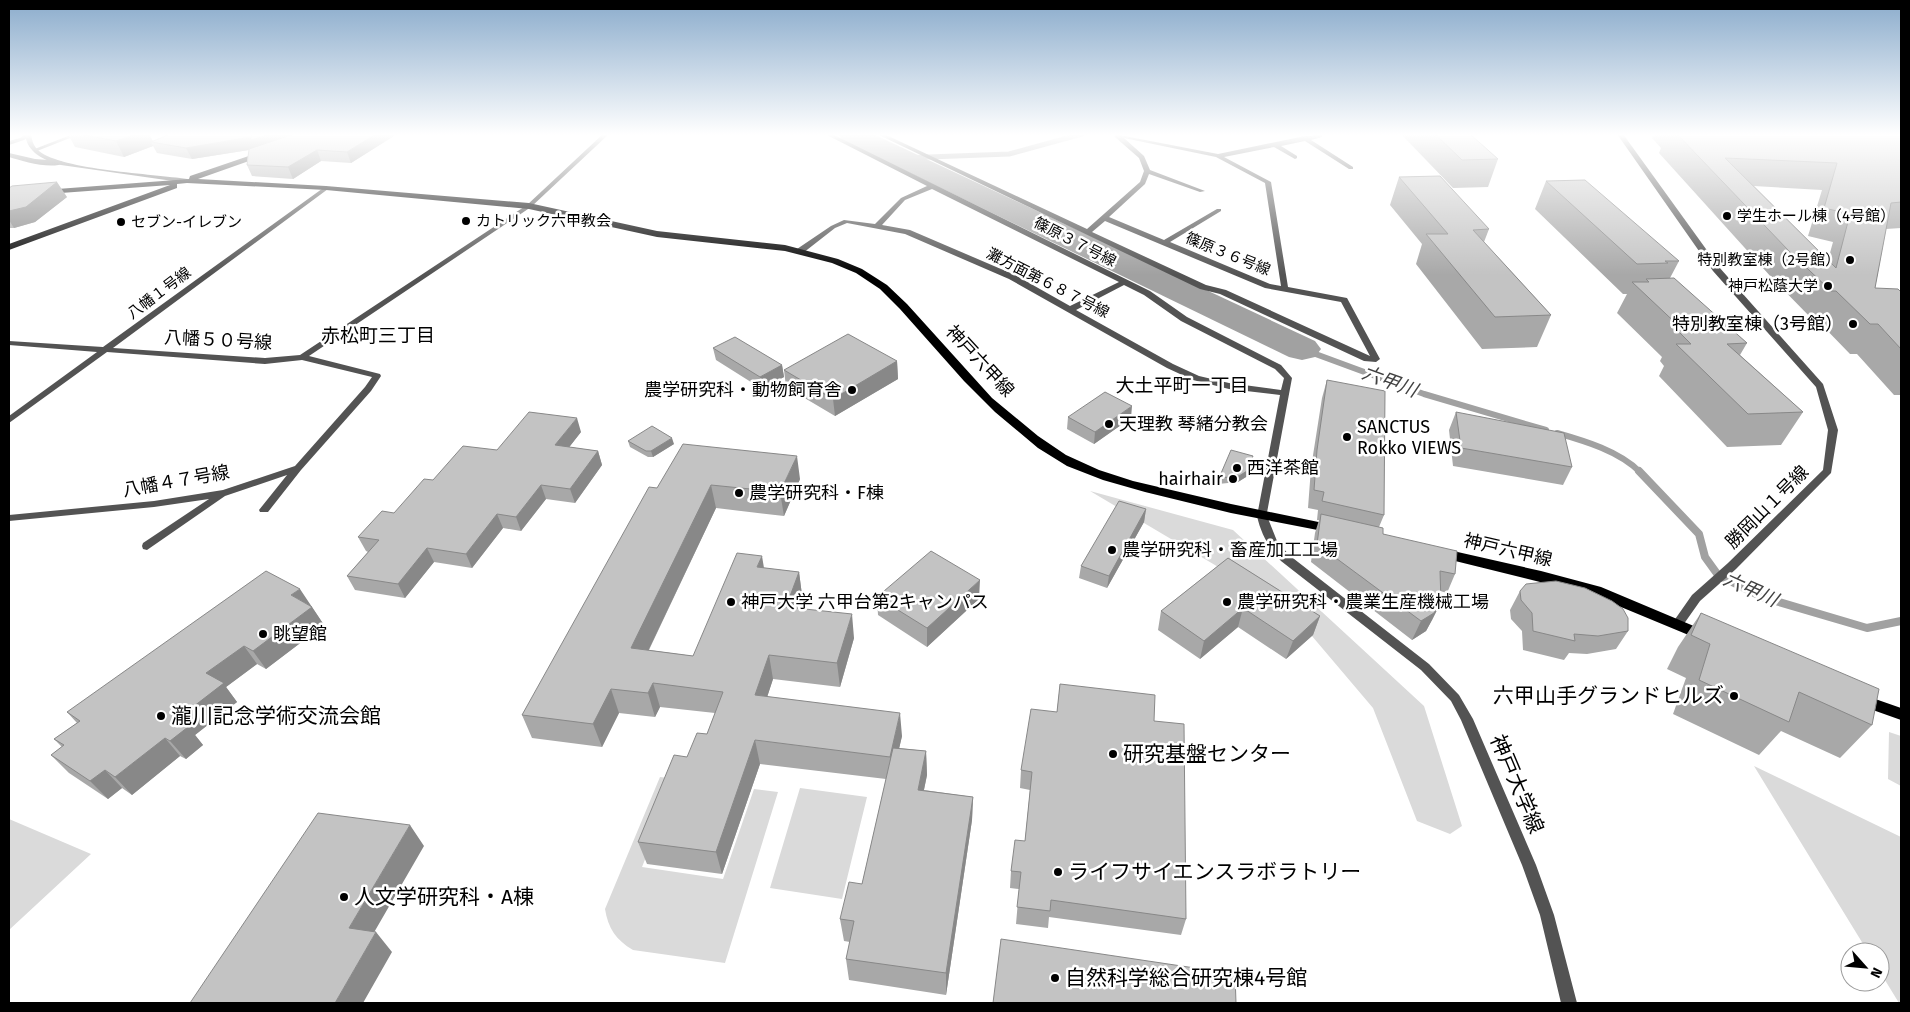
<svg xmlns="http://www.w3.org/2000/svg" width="1910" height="1012" font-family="'Fira Sans','Noto Sans JP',sans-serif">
	<rect width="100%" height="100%" fill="#fff"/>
	<path fill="#dadada" d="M 1090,491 L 1233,530 L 1424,706 L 1462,826 L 1450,834 L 1417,821 L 1373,708 L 1306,629 L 1225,571 Z
		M 1889,732 L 1901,736 L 1901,786 L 1888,779 Z
		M 1754,766 L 1901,837 L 1901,1003 L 1899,1003 L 1880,972 L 1880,952 L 1868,952 Z
		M 660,777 L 677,779 L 642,867 L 723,879 L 754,789 L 778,792 L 725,963 L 633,950 C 616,940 608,928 605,909 Z
		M 800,788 L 867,797 L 842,899 L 770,888 Z
		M 9,819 L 91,854 L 9,930 Z"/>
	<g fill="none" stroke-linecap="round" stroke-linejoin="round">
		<path stroke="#a1a1a1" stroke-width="5" d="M 901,158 L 1009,154 L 1082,134"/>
		<path stroke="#a1a1a1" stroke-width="6" d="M 1302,349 L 1424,394 L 1546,430
			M 1557,433 C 1585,441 1619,451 1640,472"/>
		<path stroke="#a1a1a1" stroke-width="8" d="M 1639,471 L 1699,534 L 1705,557 L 1718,575 L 1762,597 L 1867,628 L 1901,621"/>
		<path fill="#a1a1a1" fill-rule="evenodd" d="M 838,134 L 873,134 L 1315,341 L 1321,349 L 1315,357 L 1302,360 L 1289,357 L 842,140 Z"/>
		<path fill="#535353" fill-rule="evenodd" d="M 25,134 L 31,134 L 24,140 L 9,145 L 9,141 L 20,138 Z
			M 73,134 L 80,134 L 37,151 L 32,150 Z
			M 603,134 L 609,134 L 531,207 L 309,356 L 380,374 L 381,376 L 371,391 L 301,470 L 268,512 L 260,512 L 259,510 L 287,475 L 225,496 L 147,550 L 143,549 L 142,546 L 143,543 L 209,499 L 154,507 L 9,521 L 9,515 L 154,501 L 223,490 L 295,466 L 365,387 L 372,377 L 302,360 L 265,364 L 107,352 L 9,423 L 9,416 L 97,352 L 9,345 L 9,341 L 103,347 L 326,186 L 329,188 L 328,189 L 113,348 L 265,358 L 300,355 L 527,205 Z
			M 825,134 L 832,134 L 1150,291 L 1187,317 L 1281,365 L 1292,378 L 1266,518 L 1258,518 L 1257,516 L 1280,395 L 1229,389 L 1193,380 L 1167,368 L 1009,279 L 905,234 L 847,223 L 835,228 L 803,253 L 797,253 L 797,249 L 831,226 L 844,220 L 875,224 L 901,198 L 927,186 ZM 932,189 L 1119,282 L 1070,306 L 1015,275 L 910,230 L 882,225 L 905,200 ZM 1124,285 L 1144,295 L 1181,321 L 1275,369 L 1284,378 L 1281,390 L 1229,383 L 1199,376 L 1173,364 L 1076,310 Z
			M 877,134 L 884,134 L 1087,229 L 1140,182 L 1144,171 L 1139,158 L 1115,137 L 1114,134 L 1218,154 L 1305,136 L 1322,135 L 1322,137 L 1311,140 L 1353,167 L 1353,169 L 1349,169 L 1305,141 L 1281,146 L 1297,156 L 1297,158 L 1295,159 L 1274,147 L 1224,157 L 1271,182 L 1288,287 L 1347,298 L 1380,359 L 1376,362 L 1364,361 L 1220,294 L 1200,289 ZM 1124,138 L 1216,157 L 1265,183 L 1281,286 L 1270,284 L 1170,242 L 1221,211 L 1221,209 L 1217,209 L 1164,240 L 1109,217 L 1145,184 L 1149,174 L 1200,192 L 1205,191 L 1150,170 L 1144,156 ZM 1105,221 L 1265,288 L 1341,302 L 1370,356 L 1226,290 L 1206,285 L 1092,232 Z
			M 1617,134 L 1623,134 L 1719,267 L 1823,384 L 1838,430 L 1831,473 L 1736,569 L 1700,601 L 1681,628 L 1673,628 L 1671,625 L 1692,595 L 1728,563 L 1823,470 L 1828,430 L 1816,387 L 1713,271 Z
			M 9,153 L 35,159 L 61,161 L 64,163 C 52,170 22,161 9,157 Z"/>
		<path fill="#535353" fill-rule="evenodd" d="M 25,134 L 31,134 C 32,140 33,146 39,151 C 62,170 154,174 187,179 L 190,181 L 187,183 L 61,165 C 44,160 27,153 25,134 Z
			M 1262,513 L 1267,516 L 1277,541 L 1289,555 L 1429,664 L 1459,695 L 1473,719 L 1536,865 L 1554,915 L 1577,1003 L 1561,1003 L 1540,915 L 1522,865 L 1461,720 L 1451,701 L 1421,670 L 1281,561 C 1269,548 1261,534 1257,516 Z"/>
		<path fill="#000" fill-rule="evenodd" d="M 263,151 L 266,151 L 266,155 L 198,179 L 326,186 L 529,203 L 657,231 L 785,245 L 838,259 L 862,269 L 887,285 L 907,304 L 992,398 L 1038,436 L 1066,455 L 1099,470 L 1133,481 L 1231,504 L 1333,525 L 1339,529 L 1333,533 L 1231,513 L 1145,492 L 1103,480 L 1067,466 L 1038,448 L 995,412 L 964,381 L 900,309 L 880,289 L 856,273 L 832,263 L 785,251 L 657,237 L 529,209 L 326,190 L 187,183 L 177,184 L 177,188 L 9,250 L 9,244 L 170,185 L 47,194 L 43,192 L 44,190 L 189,179 L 190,176 Z
			M 1440,548 L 1541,571 L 1601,587 L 1708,632 L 1710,636 L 1708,640 L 1703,641 L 1592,595 L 1435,556 L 1433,553 L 1435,550 Z
			M 1861,694 L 1901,708 L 1901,720 L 1856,704 L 1853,700 L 1856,696 Z"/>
	</g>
	<path fill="#a8a8a8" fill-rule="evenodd" d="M 62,134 L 149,134 L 153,141 L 252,135 L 252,134 L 397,134 L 351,163 L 321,161 L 293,179 L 252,176 L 247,165 L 249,150 L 192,159 L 157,153 L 153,146 L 124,157 L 75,147 L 68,134 Z
		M 1401,134 L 1470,134 L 1498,159 L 1488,187 L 1453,188 Z
		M 1654,134 L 1901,134 L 1901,228 L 1886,229 L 1875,288 L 1901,292 L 1901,395 L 1894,395 L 1857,354 L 1850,354 L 1817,320 L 1813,320 L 1772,278 L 1659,153 L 1661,148 L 1652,138 ZM 1754,186 L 1822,190 L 1808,236 L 1833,242 L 1828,260 Z
		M 1399,177 L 1489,229 L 1484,242 L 1551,315 L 1537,347 L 1482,349 L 1416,264 L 1422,244 L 1390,205 Z
		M 1546,181 L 1679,261 L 1670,278 L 1747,343 L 1740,355 L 1803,412 L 1781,445 L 1727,447 L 1659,376 L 1664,366 L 1660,361 L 1662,357 L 1617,313 L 1627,294 L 1623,294 L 1535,209 Z
		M 9,188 L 67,197 L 35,222 L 14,228 L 9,228 Z
		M 713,348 L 782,365 L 784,377 L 762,389 L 716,360 Z
		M 897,361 L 898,379 L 835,416 L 786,387 L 784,370 Z
		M 1327,380 L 1384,515 L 1379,527 L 1383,534 L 1455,574 L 1447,593 L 1440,591 L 1441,602 L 1432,620 L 1426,631 L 1412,640 L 1311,562 L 1315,533 L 1319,520 L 1317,520 L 1318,510 L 1308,508 L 1311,468 L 1322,398 Z
		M 1456,412 L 1572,467 L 1563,485 L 1453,466 L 1449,430 Z
		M 1068,417 L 1131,418 L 1094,444 L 1067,429 Z
		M 581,432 L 569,447 L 598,451 L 602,465 L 575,503 L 546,499 L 521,531 L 503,528 L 472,568 L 434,562 L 405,598 L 355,590 L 347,576 L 368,552 L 366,551 L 358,537 L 394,513 L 433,480 L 497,450 Z
		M 628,441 L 674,444 L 653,457 L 648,457 L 630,447 Z
		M 1253,456 L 1252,462 L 1246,477 L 1238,482 L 1218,484 L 1219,478 Z
		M 800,479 L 784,516 L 716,508 L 649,650 L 693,656 L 764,568 L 799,572 L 802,595 L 798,608 L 854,638 L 840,687 L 773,679 L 767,697 L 902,736 L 899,748 L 926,751 L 927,775 L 924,790 L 973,797 L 972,820 L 946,995 L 849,980 L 846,959 L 850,942 L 844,941 L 840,919 L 862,884 L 886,779 L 760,764 L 722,874 L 647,864 L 638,842 L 687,757 L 707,734 L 715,713 L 660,707 L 655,717 L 619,713 L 602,747 L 532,738 L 522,715 L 657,488 Z
		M 1146,509 L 1144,522 L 1107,588 L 1079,578 L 1081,566 Z
		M 1228,558 L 1320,616 L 1313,635 L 1286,659 L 1238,627 L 1200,659 L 1158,630 L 1161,611 Z
		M 1520,591 L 1628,631 L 1616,649 L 1587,654 L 1569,653 L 1564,660 L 1523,650 L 1522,631 L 1511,619 L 1510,610 Z
		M 877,597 L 979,599 L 927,647 L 878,615 Z
		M 310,606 L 312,607 L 324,625 L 266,669 L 257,664 L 226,687 L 237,702 L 195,735 L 203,745 L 186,759 L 180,756 L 132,795 L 122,788 L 108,799 L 69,773 L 51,755 L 62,747 L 54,739 L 77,723 L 67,712 Z
		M 1701,613 L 1872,725 L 1840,758 L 1781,731 L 1759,755 L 1673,714 L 1686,678 L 1667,669 L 1678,647 Z
		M 1060,684 L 1154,721 L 1186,919 L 1181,935 L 1049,917 L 1048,928 L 1016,924 L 1019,889 L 1010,888 L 1011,871 L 1025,841 L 1030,790 L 1020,788 L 1021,770 L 1057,712 Z"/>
	<path fill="#888" d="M 136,134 L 149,134 L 153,142 L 151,142 L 153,146 L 124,157 L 116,141 Z
		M 271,134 L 307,134 L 255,149 L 192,159 L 186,148 Z
		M 376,134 L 397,134 L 351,163 L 347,152 Z
		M 317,150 L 321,161 L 293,179 L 288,167 Z
		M 57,182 L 67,197 L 35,222 L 14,228 L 9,220 L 9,211 Z
		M 897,361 L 898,379 L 835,416 L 833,399 Z
		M 782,365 L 784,377 L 762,389 L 760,377 Z
		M 1132,406 L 1131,418 L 1094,444 L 1095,432 Z
		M 577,418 L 581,432 L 560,459 L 555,445 Z
		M 672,438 L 674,444 L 653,457 L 651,451 Z
		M 598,451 L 602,465 L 575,503 L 570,489 Z
		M 797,456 L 800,479 L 784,516 L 780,492 Z
		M 1253,456 L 1252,462 L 1246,477 L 1238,482 L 1239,476 Z
		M 541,485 L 546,499 L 521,531 L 516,517 Z
		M 711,485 L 716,508 L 638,672 L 631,648 Z
		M 1146,509 L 1144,522 L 1107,588 L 1109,576 Z
		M 497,514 L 503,528 L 472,568 L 466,554 Z
		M 427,548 L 434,562 L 405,598 L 398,584 Z
		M 762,556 L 766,580 L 757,567 Z
		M 799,572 L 802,595 L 790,631 L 786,607 Z
		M 980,580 L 979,599 L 927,647 L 927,628 Z
		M 300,589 L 312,607 L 291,595 Z
		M 1441,602 L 1432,620 L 1426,631 L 1412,640 L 1421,621 Z
		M 312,607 L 324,625 L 266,669 L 253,651 Z
		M 1243,608 L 1238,627 L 1200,659 L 1204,641 Z
		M 852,614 L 854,638 L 840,687 L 837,663 Z
		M 1320,616 L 1313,635 L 1286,659 L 1293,641 Z
		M 244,646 L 257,664 L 226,687 L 237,702 L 195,735 L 203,745 L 186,759 L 170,741 L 176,720 L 206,673 Z
		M 769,655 L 773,679 L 760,719 L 755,695 Z
		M 653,683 L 660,707 L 655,717 L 648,693 Z
		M 611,689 L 619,713 L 602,747 L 593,724 Z
		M 900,713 L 902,736 L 892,780 L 890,757 Z
		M 165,738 L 180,756 L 132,795 L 115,777 Z
		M 755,740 L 760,764 L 722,874 L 716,852 Z
		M 926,751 L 927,775 L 919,813 L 918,790 Z
		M 105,770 L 122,788 L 108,799 L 90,781 Z
		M 973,797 L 972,820 L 946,995 L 946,973 Z
		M 410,825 L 424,846 L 365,948 L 349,928 Z
		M 376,932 L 392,952 L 363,1003 L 335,1003 Z"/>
	<path fill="#c3c3c3" stroke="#888" fill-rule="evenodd" d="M 79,134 L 136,134 L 116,141 Z
		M 170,134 L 245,134 L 252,135 L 252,134 L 271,134 L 251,140 L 251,137 L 186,148 L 151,142 Z
		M 294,134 L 376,134 L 347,152 L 317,150 L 288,167 L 247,165 L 249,149 Z
		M 1435,134 L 1470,134 L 1498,159 L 1462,160 Z
		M 1677,134 L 1901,134 L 1901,202 L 1891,203 L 1875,288 L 1898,289 L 1901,292 L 1901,349 L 1878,324 L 1870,324 L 1836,291 L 1831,291 L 1788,250 ZM 1725,158 L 1837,163 L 1824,208 L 1850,214 L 1836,268 Z
		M 1440,176 L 1489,229 L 1473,230 L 1551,315 L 1495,317 L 1426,234 L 1448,234 L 1399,177 Z
		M 1585,180 L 1679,261 L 1665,261 L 1668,263 L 1637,264 L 1546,181 Z
		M 57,182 L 26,207 L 9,211 L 9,188 L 12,186 Z
		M 1674,278 L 1747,343 L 1727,344 L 1803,412 L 1748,414 L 1676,344 L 1691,344 L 1677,330 L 1683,330 L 1632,282 L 1649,282 L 1646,279 Z
		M 848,334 L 897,361 L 833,399 L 784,370 Z
		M 735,337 L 782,365 L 760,377 L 713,348 Z
		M 1327,380 L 1385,391 L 1384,515 L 1322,501 L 1324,492 L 1314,490 L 1317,450 Z
		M 1105,392 L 1132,406 L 1095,432 L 1068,417 Z
		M 529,412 L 577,418 L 555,445 L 598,451 L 570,489 L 541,485 L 516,517 L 497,514 L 466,554 L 427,548 L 398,584 L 347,576 L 379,540 L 358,537 L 382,511 L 394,513 L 424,479 L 433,480 L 463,446 L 497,450 Z
		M 1456,412 L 1564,433 L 1572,467 L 1461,448 Z
		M 652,426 L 672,438 L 651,451 L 646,451 L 628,441 Z
		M 683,444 L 797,456 L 780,492 L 711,485 L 631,648 L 693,656 L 737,553 L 762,556 L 757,567 L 799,572 L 786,607 L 852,614 L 837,663 L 769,655 L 755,695 L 900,713 L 890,757 L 755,740 L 716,852 L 638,842 L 674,755 L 687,757 L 697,733 L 707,734 L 723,692 L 653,683 L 648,693 L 611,689 L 593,724 L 522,715 L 649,487 L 657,488 Z
		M 1231,450 L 1253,456 L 1247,471 L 1239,476 L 1219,478 Z
		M 1119,501 L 1146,509 L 1109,576 L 1081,566 Z
		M 1321,514 L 1383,528 L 1383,534 L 1457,551 L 1455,574 L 1440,571 L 1441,602 L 1434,613 L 1421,621 L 1317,544 Z
		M 931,551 L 980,580 L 927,628 L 877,597 Z
		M 1228,558 L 1320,616 L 1293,641 L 1243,608 L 1204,641 L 1161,611 Z
		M 266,571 L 300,589 L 291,595 L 312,607 L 253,651 L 244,646 L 206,673 L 224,683 L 176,720 L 188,727 L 170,741 L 165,738 L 115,777 L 105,770 L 90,781 L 51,755 L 64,745 L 54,739 L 80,721 L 67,712 Z
		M 1556,581 L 1585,588 L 1612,601 L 1623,609 L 1628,618 L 1628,631 L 1598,636 L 1574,634 L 1575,641 L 1533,631 L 1532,613 L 1521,600 L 1520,591 L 1526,584 Z
		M 1701,613 L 1879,689 L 1872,725 L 1799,692 L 1789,722 L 1699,680 L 1710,644 L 1691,635 Z
		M 1060,684 L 1155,695 L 1154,721 L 1184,724 L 1186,919 L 1051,900 L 1050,911 L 1017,907 L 1021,872 L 1011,871 L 1015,840 L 1025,841 L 1032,772 L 1021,770 L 1031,709 L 1057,712 Z
		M 893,748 L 926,751 L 918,790 L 973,797 L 946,973 L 846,959 L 854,921 L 840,919 L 849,882 L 862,884 Z
		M 318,813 L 410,825 L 349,928 L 376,932 L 335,1003 L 190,1003 Z
		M 1001,939 L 1235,974 L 1236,1003 L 993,1003 Z"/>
	<linearGradient id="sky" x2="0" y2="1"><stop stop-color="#8baccc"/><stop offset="0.49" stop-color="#fff"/><stop offset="1" stop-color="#fff" stop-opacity="0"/></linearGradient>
	<rect width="1910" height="275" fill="url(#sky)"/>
	<g fill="#000" stroke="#fff" stroke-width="2">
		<circle cx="1727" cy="216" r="5"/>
		<circle cx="466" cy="221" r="5"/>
		<circle cx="121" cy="222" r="5"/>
		<circle cx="1850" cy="260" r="5"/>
		<circle cx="1828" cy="286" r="5"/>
		<circle cx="1853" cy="324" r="5"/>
		<circle cx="852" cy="390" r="5"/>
		<circle cx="1109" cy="424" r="5"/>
		<circle cx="1347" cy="437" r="5"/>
		<circle cx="1237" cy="468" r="5"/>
		<circle cx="1233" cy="479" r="5"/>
		<circle cx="739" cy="493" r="5"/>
		<circle cx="1112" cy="550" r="5"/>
		<circle cx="731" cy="602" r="5"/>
		<circle cx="1227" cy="602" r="5"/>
		<circle cx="263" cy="634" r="5"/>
		<circle cx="1734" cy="696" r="5"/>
		<circle cx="161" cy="716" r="5"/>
		<circle cx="1113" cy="754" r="5"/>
		<circle cx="1058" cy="872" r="5"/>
		<circle cx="344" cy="897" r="5"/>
		<circle cx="1055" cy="978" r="5"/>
	</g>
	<g text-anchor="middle" stroke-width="5" stroke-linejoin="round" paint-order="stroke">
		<g font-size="15" fill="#000" stroke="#fff" text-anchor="start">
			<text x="1737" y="221">学生ホール棟（4号館）</text>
			<text x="476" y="226">カトリック六甲教会</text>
			<text x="131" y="227">セブン-イレブン</text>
			<text x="1840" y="265" text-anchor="end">特別教室棟（2号館）</text>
			<text x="1818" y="291" text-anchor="end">神戸松蔭大学</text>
		</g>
		<g font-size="15" fill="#000" stroke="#fff">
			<text transform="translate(1075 242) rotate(27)" y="5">篠原３７号線</text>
			<text transform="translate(1228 254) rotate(22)" y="5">篠原３６号線</text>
			<text transform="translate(1048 283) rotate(27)" y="5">灘方面第６８７号線</text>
			<text transform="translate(159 293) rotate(-37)" y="5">八幡１号線</text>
		</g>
		<g font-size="18" fill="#000" stroke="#fff" text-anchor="start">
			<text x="1843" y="330" text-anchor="end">特別教室棟（3号館）</text>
			<text x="842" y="396" text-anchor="end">農学研究科・動物飼育舎</text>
			<text x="1119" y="430">天理教 琴緒分教会</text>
			<text x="1357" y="433">SANCTUS<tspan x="1357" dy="21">Rokko VIEWS</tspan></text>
			<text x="1247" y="474">西洋茶館</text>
			<text x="1223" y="485" text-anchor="end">hairhair</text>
			<text x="749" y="499">農学研究科・F棟</text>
			<text x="1122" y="556">農学研究科・畜産加工工場</text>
			<text x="741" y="608">神戸大学 六甲台第2キャンパス</text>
			<text x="1237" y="608">農学研究科・農業生産機械工場</text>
			<text x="273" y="640">眺望館</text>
		</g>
		<g font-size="18" fill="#000" stroke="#fff">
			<text transform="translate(218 340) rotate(3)" y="6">八幡５０号線</text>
			<text transform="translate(980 361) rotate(47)" y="6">神戸六甲線</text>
			<text transform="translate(176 481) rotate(-10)" y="6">八幡４７号線</text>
			<text transform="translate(1767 507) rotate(-45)" y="6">勝岡山１号線</text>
			<text transform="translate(1508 550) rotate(13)" y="6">神戸六甲線</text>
		</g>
		<g font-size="19" fill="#000" stroke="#fff">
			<text x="378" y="342">赤松町三丁目</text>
			<text x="1182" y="392">大土平町一丁目</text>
		</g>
		<g font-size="19" font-style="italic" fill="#424242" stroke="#fff">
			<text transform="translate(1390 381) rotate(20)" y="7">六甲川</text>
			<text transform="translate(1751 589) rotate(24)" y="7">六甲川</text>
		</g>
		<g font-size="21" fill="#000" stroke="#fff" text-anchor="start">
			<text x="1724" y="703" text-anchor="end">六甲山手グランドヒルズ</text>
			<text x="171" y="723">瀧川記念学術交流会館</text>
			<text x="1123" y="761">研究基盤センター</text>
			<text x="1068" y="879">ライフサイエンスラボラトリー</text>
			<text x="354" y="904">人文学研究科・A棟</text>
			<text x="1065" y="985">自然科学総合研究棟4号館</text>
		</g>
		<g font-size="21" fill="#000" stroke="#fff">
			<text transform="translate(1517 784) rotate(67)" y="7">神戸大学線</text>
		</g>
	</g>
	<rect width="1910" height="1012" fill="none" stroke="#000000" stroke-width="20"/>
	<g transform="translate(1865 967) rotate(117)"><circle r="24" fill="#ffffff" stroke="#999999"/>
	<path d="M0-4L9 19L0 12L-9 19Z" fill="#000000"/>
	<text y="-8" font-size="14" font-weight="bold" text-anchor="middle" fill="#000000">N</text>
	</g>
</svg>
